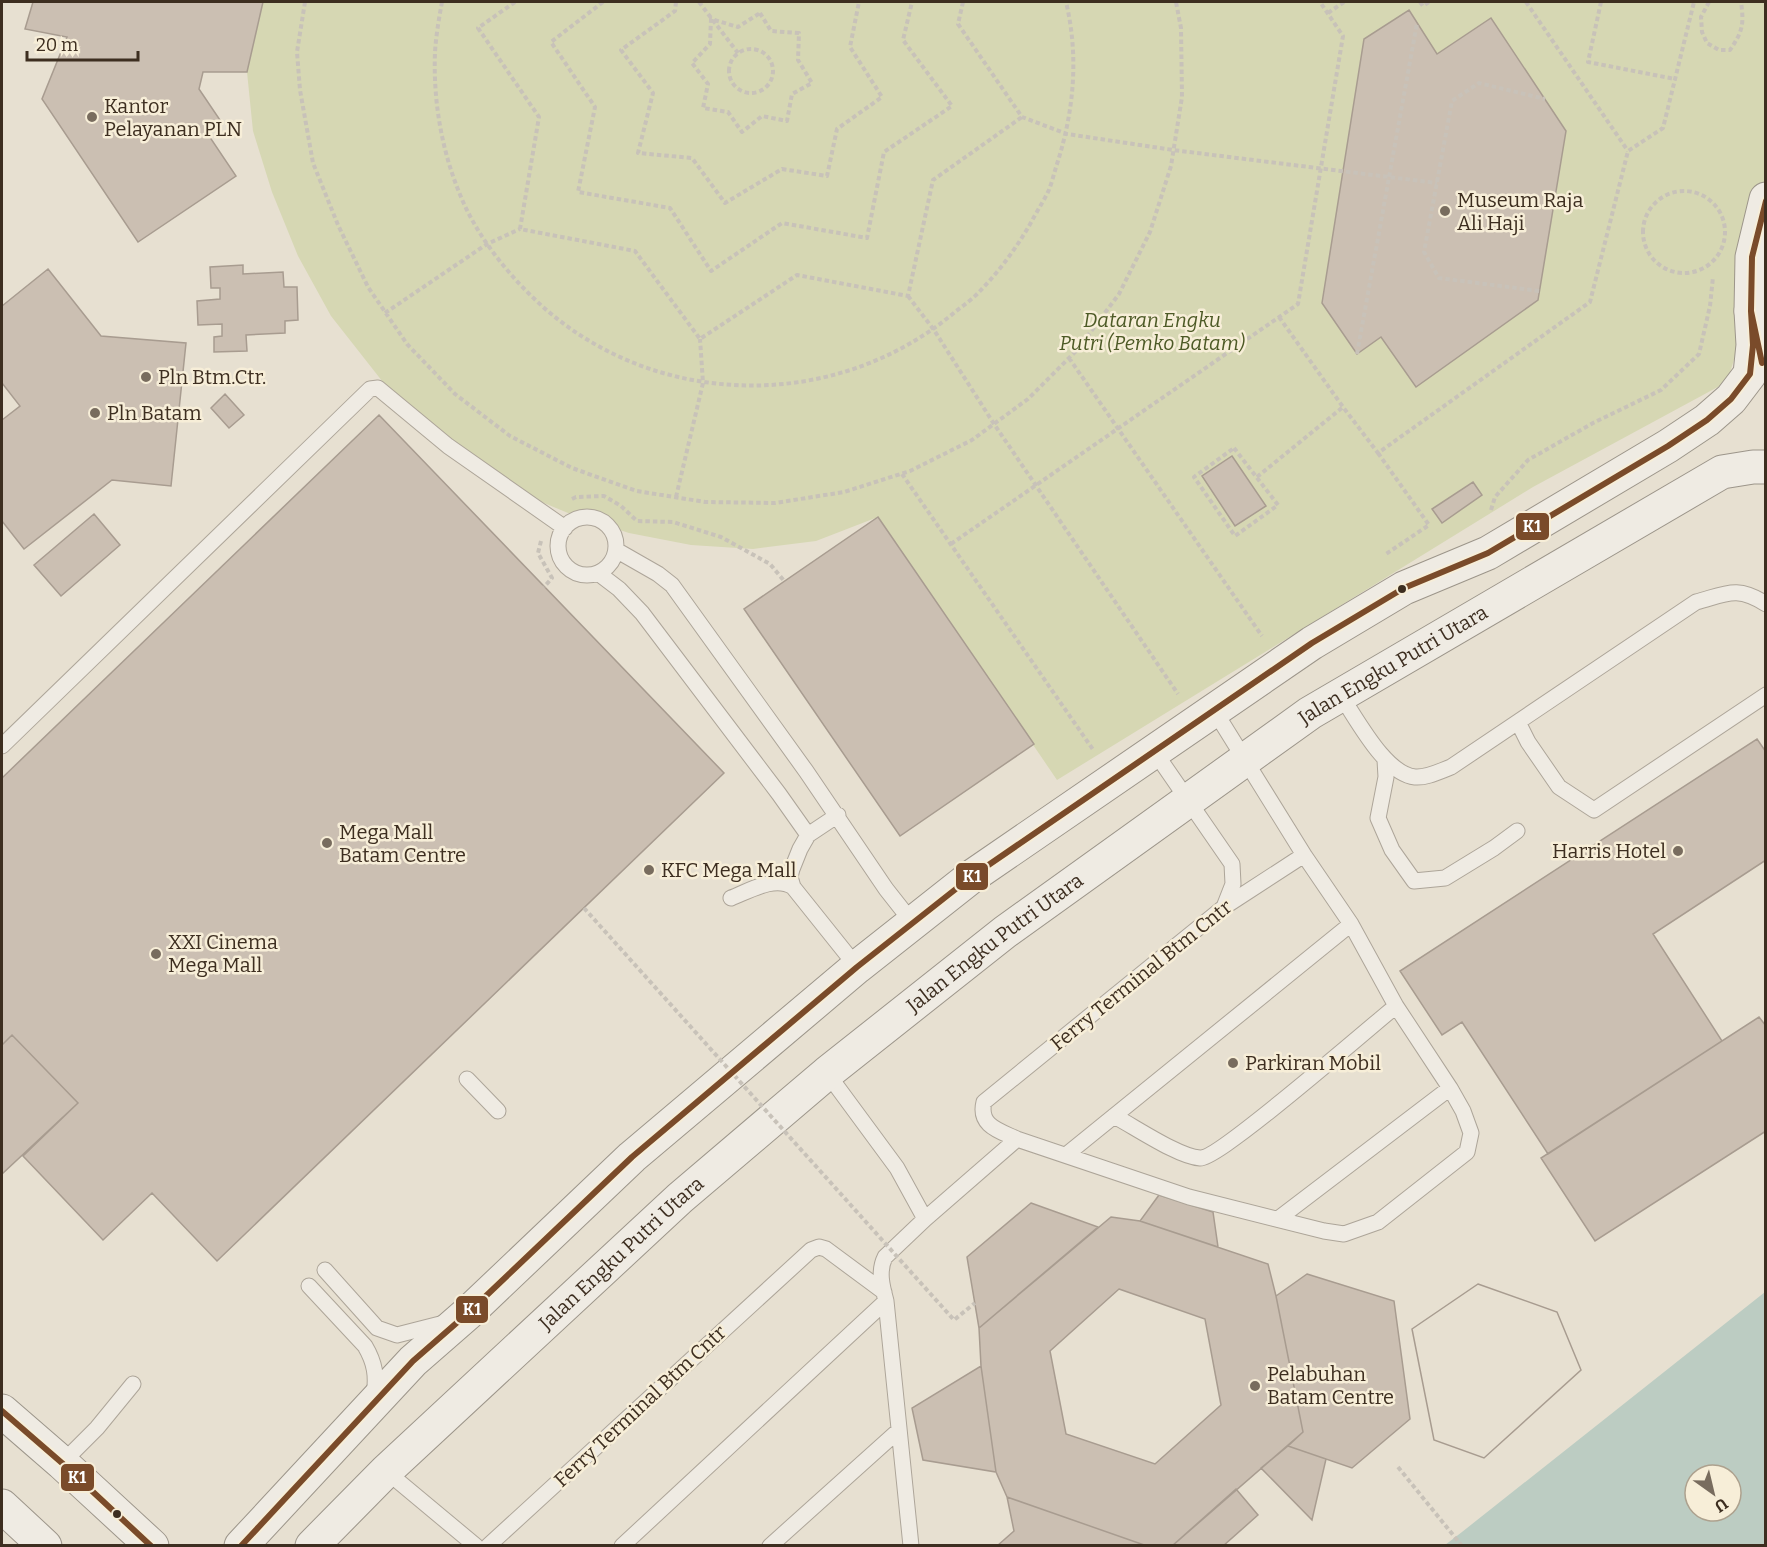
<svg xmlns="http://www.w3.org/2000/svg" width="1767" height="1547" font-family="Bitter,serif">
	<rect width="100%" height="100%" fill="#e7e0d1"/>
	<path fill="#d6d7b3" d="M 263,2 L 1765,2 L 1765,260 L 1727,382 L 1533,487 L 1057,780 L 878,517 L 816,541 L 753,549 L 691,545 L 629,533 L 568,513 L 513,490 L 397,400 L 331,316 L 298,256 L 272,192 L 253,131 L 247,72 Z"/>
	<path fill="#bcccc2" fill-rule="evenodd" d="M 1765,1292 L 1765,1545 L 1445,1545 L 1462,1532 ZM 1695,1475 L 1731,1475 L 1731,1511 L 1695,1511 Z"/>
	<path fill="#cbbfb2" stroke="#a89c90" stroke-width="1.5" fill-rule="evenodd" d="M 33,2 L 263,2 L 247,72 L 203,72 L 199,89 L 220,120 L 205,130 L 236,176 L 138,242 L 42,99 L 67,37 L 25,29 Z
		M 1409,10 L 1437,54 L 1491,18 L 1566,131 L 1538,300 L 1416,387 L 1381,337 L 1357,354 L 1322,303 L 1364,39 Z
		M 243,265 L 243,274 L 283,272 L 284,287 L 297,287 L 298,320 L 285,321 L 285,333 L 246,335 L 247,351 L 214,352 L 214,337 L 222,336 L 222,324 L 198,325 L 197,301 L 220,299 L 220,288 L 211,288 L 210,267 Z
		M 48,269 L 101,336 L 186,343 L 171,486 L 112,480 L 24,549 L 2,521 L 2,420 L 20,406 L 2,383 L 2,306 Z
		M 225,394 L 244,415 L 229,428 L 211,408 Z
		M 379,415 L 724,773 L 217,1261 L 152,1193 L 103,1240 L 23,1156 L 78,1103 L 12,1035 L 2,1045 L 2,778 Z
		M 1232,456 L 1266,506 L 1235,526 L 1202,476 Z
		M 1473,482 L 1482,495 L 1442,523 L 1432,509 Z
		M 94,514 L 120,545 L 61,596 L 34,565 Z
		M 878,517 L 1034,744 L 900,836 L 744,609 Z
		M 1757,739 L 1766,752 L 1766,860 L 1653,934 L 1722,1041 L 1548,1154 L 1462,1022 L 1442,1035 L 1400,971 Z
		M 1759,1017 L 1766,1026 L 1766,1131 L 1595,1241 L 1541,1158 Z
		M 12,1035 L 78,1103 L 2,1174 L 2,1045 Z
		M 1159,1195 L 1213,1212 L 1218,1247 L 1140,1221 Z
		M 1031,1203 L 1098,1227 L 979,1328 L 967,1257 Z
		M 1111,1217 L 1140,1221 L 1268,1264 L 1276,1296 L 1303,1432 L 1172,1546 L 1147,1546 L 1007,1497 L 996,1472 L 981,1366 L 979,1328 ZM 1119,1289 L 1205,1319 L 1221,1405 L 1155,1464 L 1066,1434 L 1050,1351 Z
		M 1307,1274 L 1394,1301 L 1410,1419 L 1352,1468 L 1288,1446 L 1303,1432 L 1276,1296 Z
		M 1478,1284 L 1557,1312 L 1581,1370 L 1484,1458 L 1434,1440 L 1412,1329 Z
		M 1478,1284 L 1557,1312 L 1581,1370 L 1484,1458 L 1434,1440 L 1412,1329 Z
		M 981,1366 L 996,1472 L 923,1460 L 912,1408 Z
		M 1288,1446 L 1326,1459 L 1312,1520 L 1261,1468 Z
		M 1236,1489 L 1258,1515 L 1223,1546 L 1172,1546 Z
		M 1007,1497 L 1147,1546 L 997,1546 L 1014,1531 Z"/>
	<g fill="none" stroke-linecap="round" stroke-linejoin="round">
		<g stroke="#ada599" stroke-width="17">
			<path id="lane" d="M558 546a29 29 0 1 1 58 0a29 29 0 1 1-58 0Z
				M 616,550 L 658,574 L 672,585 L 806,771 L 886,889 L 912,922
				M 598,573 L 619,589 L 642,613 L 779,794 L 808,835
				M 1341,696 C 1357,719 1385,774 1415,777 C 1427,778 1440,771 1451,767 L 1696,602 C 1726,594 1737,585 1766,604
				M 1518,722 L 1528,742 L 1559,787 L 1594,810 L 1766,695
				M 2,746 L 370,389 L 378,388 L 448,446 L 565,528
				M 1154,751 L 1232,864 L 1233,884 L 1224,907
				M 1385,760 L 1386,777 L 1378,818 L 1392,850 L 1414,881 L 1445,878 L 1494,848 L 1517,831
				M 793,887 L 790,877 L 792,869 L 800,849 L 808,835 L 838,815
				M 731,898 C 749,891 775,875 793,887 L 857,967
				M 827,1073 L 897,1168 L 925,1219
				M 467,1079 L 498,1111
				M 1114,1116 C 1135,1127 1179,1157 1200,1158 C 1219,1159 1370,1027 1396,1006
				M 1017,1139 C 1000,1131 978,1126 984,1102 L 1224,907 L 1304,855
				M 1066,1155 L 1351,924
				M 1278,1219 L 1450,1088
				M 325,1270 L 377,1328 L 397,1335 L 444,1323
				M 309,1286 L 365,1346 C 375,1363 377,1376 374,1396
				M 62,1463 L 97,1428 L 133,1384
				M 386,1471 L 476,1546
				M 488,1546 L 811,1250 L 819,1247 L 826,1249 L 884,1292
				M 622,1546 L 886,1301
				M 770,1546 L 898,1431
				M 911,1546 L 886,1301 C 882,1286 878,1271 885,1257 L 925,1219 L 1017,1139 L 1189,1197 L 1324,1231 L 1344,1234 L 1378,1222 L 1467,1152 L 1471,1133 L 1463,1111 L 1450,1088 L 1396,1006 L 1351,924 L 1304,855 L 1214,710"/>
		</g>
		<g stroke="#9c958a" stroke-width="35">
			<g id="secondary">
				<path d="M 1755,332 L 1751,311 L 1752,257 L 1766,199"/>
				<path d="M 2,1411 L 62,1463 L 152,1546"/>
				<path d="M 2,1506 L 45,1546"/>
				<path d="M 241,1546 L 413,1361 L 468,1313 L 632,1157 L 857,967 L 971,877 L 1312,643 L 1404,588 L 1488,553 L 1668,446 L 1707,420 L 1731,399 L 1750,374 L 1753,345 L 1751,311"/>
				<path id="s1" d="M 312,1546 L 386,1471 L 680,1198 L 827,1073 L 1005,932 L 1310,713 L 1722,472 L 1753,467 L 1766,467"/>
			</g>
		</g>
		<path stroke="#c8c2b9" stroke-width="4" stroke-dasharray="4.5 3" stroke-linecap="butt" d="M 305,2 L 297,52 L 300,90 L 313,163 L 338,225 L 368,287 L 407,344 L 455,394 L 510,436 L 572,468 L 637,491 L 705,502 L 775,503 L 844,492 L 910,471 L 972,440 L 1028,399 L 1077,350 L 1119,294 L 1150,232 L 1171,166 L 1182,97 L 1181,28 L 1176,2
			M 442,2 C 439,18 436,36 435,52 C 433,102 442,152 461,197 C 478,238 510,277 542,306 C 658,410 836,412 955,312 C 964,305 974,298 981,290 C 1002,268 1020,243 1034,217 C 1039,208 1044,200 1048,192 C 1052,183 1054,173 1057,164 C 1074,111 1079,56 1066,2
			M 515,2 L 478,28 L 539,117 L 520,229 L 635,251 L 700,339 L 797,275 L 908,296 L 933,180 L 1022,117
			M 603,2 L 551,42 L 595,107 L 578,192 L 670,208 L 711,271 L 782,223 L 867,238 L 884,152 L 952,106 L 903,40 L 912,2
			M 676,2 L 675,11 L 621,50 L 653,93 L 638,153 L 692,158 L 725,203 L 782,169 L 827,176 L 837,129 L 882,97 L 850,47 L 859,2
			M 699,2 L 738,53
			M 963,2 L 958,24 L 1022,117 L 1067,134 L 1173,150 L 1437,183
			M 1420,2 L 1423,6 L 1429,2
			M 1526,2 L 1628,151
			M 1601,2 L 1588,62 L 1675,79
			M 1709,2 L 1701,17 L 1702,32 L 1707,43 L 1719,50 L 1730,50 C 1743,31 1744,24 1741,2
			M 760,13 L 771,31 L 799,33 L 798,60 L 812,83 L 792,94 L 787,121 L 762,116 L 742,132 L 728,112 L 703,108 L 708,84 L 692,63 L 710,44 L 711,19 L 738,27 Z
			M 1328,13 L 1344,2
			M729 71a22 22 0 1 1 44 0a22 22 0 1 1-44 0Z
			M1643 232a41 41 0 1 1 82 0a41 41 0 1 1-82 0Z
			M 1539,291 L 1439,278 L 1424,252 L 1452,101 L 1479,83 L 1545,99
			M 908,296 L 934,330 L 994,424 L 1178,694
			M 385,313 L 487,244 L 520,229
			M 1279,317 L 1343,407 L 1378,453 L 1590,302 L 1628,151 L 1663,128 L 1694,2
			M 1357,354 L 1417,23
			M 1069,358 L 1262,636
			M 1234,448 L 1278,505 L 1235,536 L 1194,477 Z
			M 1378,453 L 1429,525 L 1386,554
			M 902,474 L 1094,751
			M 1257,477 L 1343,407
			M 676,497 L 703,383 L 700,339
			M 572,499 L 576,497 L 604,496 L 621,506 L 637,521 L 673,522 L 721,537 L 770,564 L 785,582
			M 1491,510 L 1495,497 L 1528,460 L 1593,423 L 1661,390 L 1699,354 L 1710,306 L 1713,277
			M 541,541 L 538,553 L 552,578 L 544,587
			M 951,544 L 1298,304 L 1343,36 L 1320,2
			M 1398,1467 L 1462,1546"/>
		<use href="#lane" stroke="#efebe3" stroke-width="15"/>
		<use href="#secondary" stroke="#efebe3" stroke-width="33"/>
		<path stroke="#c8c2b9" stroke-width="4" stroke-dasharray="4.5 3" stroke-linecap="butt" d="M 584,908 L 954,1320 L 975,1303"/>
		<g stroke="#f7eed8" stroke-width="10">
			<path id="bus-1" d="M 1762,363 L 1751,311 L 1752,257 L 1766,201
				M 2,1411 L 62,1463 L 151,1546
				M 241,1546 L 413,1361 L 468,1313 L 632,1157 L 857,967 L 971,877 L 1312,643 L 1404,588 L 1488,553 L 1668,446 L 1707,420 L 1731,399 L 1750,374 L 1753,345 L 1751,311"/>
		</g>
		<use href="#bus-1" stroke="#7a4b2a" stroke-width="6"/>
	</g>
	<g fill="#786c5e" stroke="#f7eed8" stroke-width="2">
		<circle cx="92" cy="117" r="6"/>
		<circle cx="1445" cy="211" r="6"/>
		<circle cx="146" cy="377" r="6"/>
		<circle cx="95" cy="413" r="6"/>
		<circle cx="327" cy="843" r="6"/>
		<circle cx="1678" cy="851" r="6"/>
		<circle cx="649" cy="870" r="6"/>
		<circle cx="156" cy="954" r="6"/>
		<circle cx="1233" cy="1063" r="6"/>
		<circle cx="1255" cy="1386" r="6"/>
	</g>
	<g fill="#3d2e20" stroke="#f7eed8" stroke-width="2">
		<circle cx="1402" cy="589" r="5"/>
		<circle cx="117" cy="1514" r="5"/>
	</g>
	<g text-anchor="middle" stroke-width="5" stroke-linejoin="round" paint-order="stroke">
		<g font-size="20" fill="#3d2e20" stroke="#f7eed8" text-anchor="start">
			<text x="104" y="113">Kantor<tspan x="104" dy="23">Pelayanan PLN</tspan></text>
			<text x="1457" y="207">Museum Raja<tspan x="1457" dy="23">Ali Haji</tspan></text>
			<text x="158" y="384">Pln Btm.Ctr.</text>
			<text x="107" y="420">Pln Batam</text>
			<text x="339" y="839">Mega Mall<tspan x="339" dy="23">Batam Centre</tspan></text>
			<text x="1666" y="858" text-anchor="end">Harris Hotel</text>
			<text x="661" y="877">KFC Mega Mall</text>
			<text x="168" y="949">XXI Cinema<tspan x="168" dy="23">Mega Mall</tspan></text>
			<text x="1245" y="1070">Parkiran Mobil</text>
			<text x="1267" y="1381">Pelabuhan<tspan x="1267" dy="23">Batam Centre</tspan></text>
		</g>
		<g font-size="20" font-style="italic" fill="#4d5a26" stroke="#f7eed8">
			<text x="1152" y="327">Dataran Engku<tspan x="1152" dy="23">Putri (Pemko Batam)</tspan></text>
		</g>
		<g font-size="20" fill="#3d2e20" stroke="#f7eed8">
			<text dy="7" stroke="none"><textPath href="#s1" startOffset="1398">Jalan Engku Putri Utara</textPath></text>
			<text dy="7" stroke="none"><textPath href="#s1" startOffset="912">Jalan Engku Putri Utara</textPath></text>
			<text transform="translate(1141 975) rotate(-39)" y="7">Ferry Terminal Btm Cntr</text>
			<text dy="7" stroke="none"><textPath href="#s1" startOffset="426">Jalan Engku Putri Utara</textPath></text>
			<text transform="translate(640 1406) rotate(-43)" y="7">Ferry Terminal Btm Cntr</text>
		</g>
	</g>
	<g stroke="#f7eed8" stroke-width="2">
		<rect x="1515" y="512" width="35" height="29" rx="6" fill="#7a4b2a"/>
		<rect x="955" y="862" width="34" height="29" rx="6" fill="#7a4b2a"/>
		<rect x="455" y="1295" width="34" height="29" rx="6" fill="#7a4b2a"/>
		<rect x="60" y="1463" width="35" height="29" rx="6" fill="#7a4b2a"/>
	</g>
	<g font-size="16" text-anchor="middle" font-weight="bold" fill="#fff">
		<text x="1532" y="532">K1</text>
		<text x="972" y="882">K1</text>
		<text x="472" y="1315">K1</text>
		<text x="77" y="1483">K1</text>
	</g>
	<rect width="1767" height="1547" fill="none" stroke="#3d2e20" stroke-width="6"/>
	<g transform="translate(1713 1493) rotate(146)"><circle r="28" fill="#f7eed8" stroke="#ada18e" stroke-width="1.5"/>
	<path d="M0-4.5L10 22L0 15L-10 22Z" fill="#786c5e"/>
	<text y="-9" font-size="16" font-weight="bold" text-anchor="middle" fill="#3d2e20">U</text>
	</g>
	<path d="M27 51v9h111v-9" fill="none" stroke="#3d2e20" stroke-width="3"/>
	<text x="36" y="51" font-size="18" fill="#3d2e20" stroke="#f7eed8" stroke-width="4.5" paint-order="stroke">20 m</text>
</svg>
